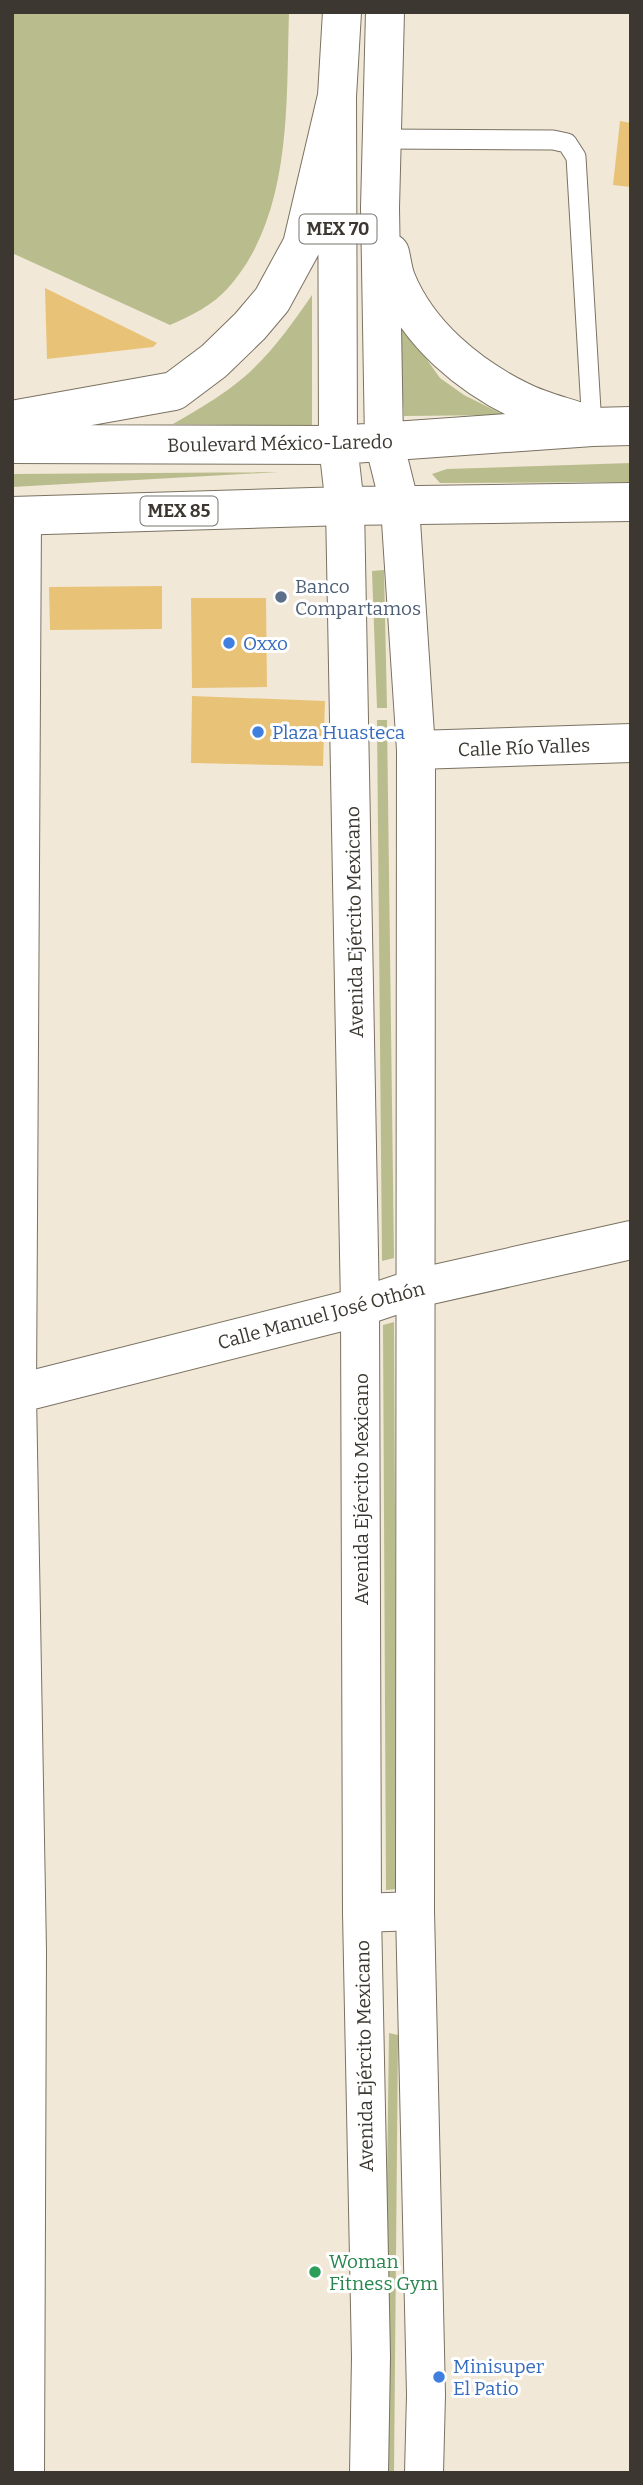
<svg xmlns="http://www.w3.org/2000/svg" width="643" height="2485" font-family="Bitter,serif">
	<rect width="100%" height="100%" fill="#f2e8d7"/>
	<path fill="#b9bc8c" d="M 12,12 L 289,12 C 286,103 293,215 228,288 C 213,305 191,316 170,325 L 12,253 Z
		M 312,295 L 312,426 L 173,424 C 192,413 211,402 229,389 C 263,365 288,330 312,295 Z
		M 398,319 L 440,378 L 464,395 L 504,415 L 404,416 Z
		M 631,463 L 631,482 L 440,483 L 432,474 L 447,469 Z
		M 279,472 L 12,487 L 12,474 Z
		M 384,570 L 387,708 L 377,708 L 372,571 Z
		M 377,720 L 387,720 L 394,1258 L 382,1261 Z
		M 394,1322 L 397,1889 L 386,1890 L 383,1325 Z
		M 389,2033 L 398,2035 L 394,2473 L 383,2473 Z"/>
	<path fill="#e8c377" d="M 620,121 L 631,123 L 631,187 L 613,185 Z
		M 45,288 L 157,343 L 153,347 L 47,359 Z
		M 162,586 L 162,629 L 50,630 L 49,587 Z
		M 191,598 L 266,598 L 267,687 L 192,688 Z
		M 192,696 L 325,701 L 323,766 L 191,763 Z"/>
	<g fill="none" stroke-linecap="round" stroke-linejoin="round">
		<g stroke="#7a7262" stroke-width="21">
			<path id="lane" d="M 382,139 L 553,140 L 567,143 L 576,157 L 592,427"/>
		</g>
		<g stroke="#7a7262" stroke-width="40">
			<path id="street" d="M 22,516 L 17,1394 L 27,1951 L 25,2473
				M 416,750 L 631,743
				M 12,1395 L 360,1307 L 417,1288 L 631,1240"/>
		</g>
		<g stroke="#7a7262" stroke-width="40">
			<path id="secondary" d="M 345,506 L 360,1307 L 362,1913 L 371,2357 L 369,2473
				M 400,506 L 416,750 L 415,1911 L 426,2395 L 424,2473"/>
		</g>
		<g stroke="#7a7262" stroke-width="40">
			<path id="primary" d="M 342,12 L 337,96 L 338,445 L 345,506
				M 385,12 L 380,208 L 384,442 L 400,506
				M 390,253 C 392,261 393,271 396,279 C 418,334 469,376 521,401 C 538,410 559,415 577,421
				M 12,420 L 174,391 L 214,361 L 250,326 L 272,300 L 302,245 L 337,96
				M 12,444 L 338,445 L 592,427 L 631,426
				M 12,516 L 345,506 L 631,502
				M 362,1913 L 415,1911"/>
		</g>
		<use href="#lane" stroke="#fff" stroke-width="19"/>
		<use href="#street" stroke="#fff" stroke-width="38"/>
		<use href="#secondary" stroke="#fff" stroke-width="38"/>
		<use href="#primary" stroke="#fff" stroke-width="38"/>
	</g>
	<circle fill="#5c6f8a" stroke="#fff" stroke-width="2.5" cx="281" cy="597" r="7"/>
	<g fill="#3f7fe0" stroke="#fff" stroke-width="2.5">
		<circle cx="229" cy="643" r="7"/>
		<circle cx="258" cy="732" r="7"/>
		<circle cx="439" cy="2377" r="7"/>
	</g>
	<circle fill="#2e9e5b" stroke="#fff" stroke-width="2.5" cx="315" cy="2272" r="7"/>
	<g text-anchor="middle" stroke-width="6" stroke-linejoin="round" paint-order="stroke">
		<g fill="#fff" stroke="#76746f" stroke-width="2">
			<rect x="299.5" y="214.5" width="77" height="29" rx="5"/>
			<rect x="140.5" y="496.5" width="77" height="29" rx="5"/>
		</g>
		<g font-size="18" font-weight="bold" fill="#3c3831">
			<text x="338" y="235">MEX 70</text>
			<text x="179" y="517">MEX 85</text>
		</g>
		<g font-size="19" fill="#3c3831" stroke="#fff">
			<text transform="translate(280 443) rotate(-1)" y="7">Boulevard México-Laredo</text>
			<text transform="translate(524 747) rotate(-2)" y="7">Calle Río Valles</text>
			<text transform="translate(354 922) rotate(-91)" y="7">Avenida Ejército Mexicano</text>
			<text transform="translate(321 1315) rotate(-15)" y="7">Calle Manuel José Othón</text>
			<text transform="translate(361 1489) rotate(-90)" y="7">Avenida Ejército Mexicano</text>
			<text transform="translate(364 2056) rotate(-91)" y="7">Avenida Ejército Mexicano</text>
		</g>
		<g font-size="19" fill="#4e5e75" stroke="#fff" text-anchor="start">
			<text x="295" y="593">Banco<tspan x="295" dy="22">Compartamos</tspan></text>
		</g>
		<g font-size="19" fill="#366cbe" stroke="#fff" text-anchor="start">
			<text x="243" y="650">Oxxo</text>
			<text x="272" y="739">Plaza Huasteca</text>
			<text x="453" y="2373">Minisuper<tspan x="453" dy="22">El Patio</tspan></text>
		</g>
		<g font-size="19" fill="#27864d" stroke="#fff" text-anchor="start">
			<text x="329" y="2268">Woman<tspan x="329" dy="22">Fitness Gym</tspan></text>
		</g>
	</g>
	<rect width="643" height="2485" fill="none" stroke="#3c3831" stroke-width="28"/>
</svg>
